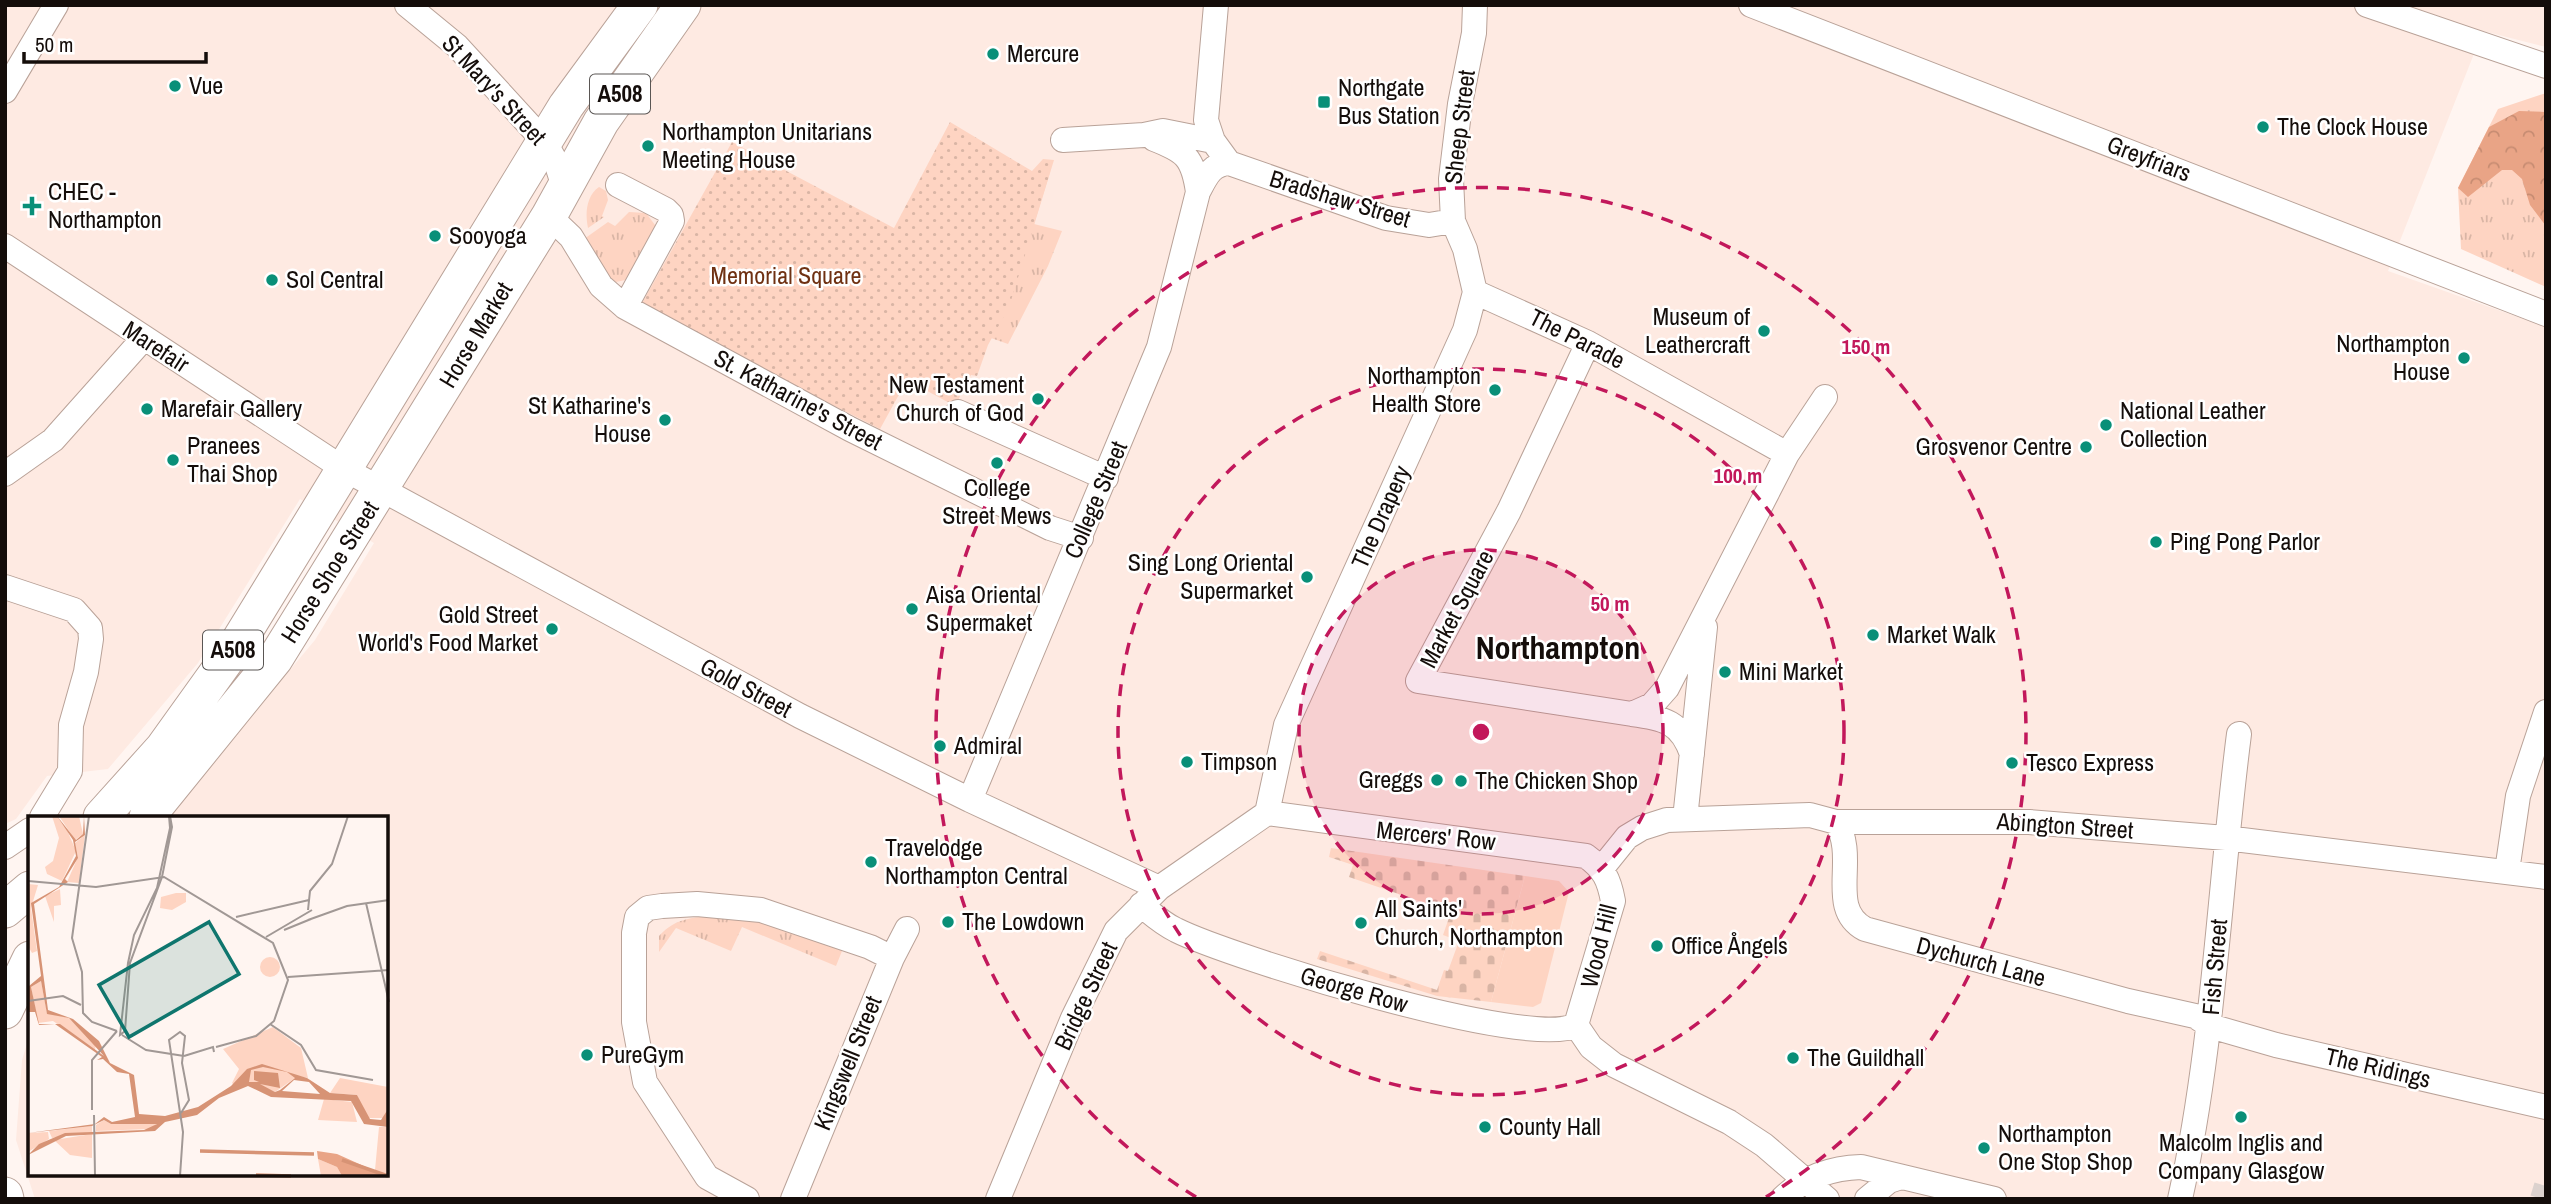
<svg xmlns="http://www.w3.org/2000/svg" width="2551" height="1204" font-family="'Archivo Narrow',sans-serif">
	<defs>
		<pattern id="grass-tufts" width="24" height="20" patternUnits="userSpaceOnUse" patternTransform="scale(1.75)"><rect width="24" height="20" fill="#fed4c2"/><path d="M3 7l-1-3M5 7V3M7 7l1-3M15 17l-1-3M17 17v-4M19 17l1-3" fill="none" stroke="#d9b5a5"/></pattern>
		<pattern id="forest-crowns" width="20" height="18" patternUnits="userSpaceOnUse" patternTransform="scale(1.75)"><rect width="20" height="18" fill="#e9a486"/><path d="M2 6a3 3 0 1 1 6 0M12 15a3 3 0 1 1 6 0" fill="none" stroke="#c78c72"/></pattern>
		<pattern id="cemetery-stones" width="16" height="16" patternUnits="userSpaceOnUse" patternTransform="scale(1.75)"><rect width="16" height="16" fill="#fed4c2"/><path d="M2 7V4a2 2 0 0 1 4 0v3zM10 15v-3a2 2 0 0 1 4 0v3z" fill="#d9b5a5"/></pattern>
		<pattern id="park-dots" width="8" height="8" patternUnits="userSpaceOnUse" patternTransform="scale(1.75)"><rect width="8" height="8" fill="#fed4c2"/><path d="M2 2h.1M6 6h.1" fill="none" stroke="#d9b5a5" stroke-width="1.8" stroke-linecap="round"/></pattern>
	</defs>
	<rect width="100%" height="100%" fill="#fff5f1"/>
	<path fill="#feeae2" d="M 5,5 L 2546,5 L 2546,47 L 2483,31 L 2388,271 L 2546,327 L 2546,1199 L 35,1199 L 16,1140 L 22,1060 L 30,1034 L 30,1174 L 387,1174 L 387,817 L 167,817 L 315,640 L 374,543 L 300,499 L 198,663 L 108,769 L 47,776 L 16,819 L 5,824 Z"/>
	<path fill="url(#grass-tufts)" d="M 2546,93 L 2546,287 L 2461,249 L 2458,188 L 2498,109 Z
		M 1051,169 L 1034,224 L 1062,231 L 1048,266 L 1008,344 L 991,338 Z
		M 599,187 L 606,191 L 608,200 L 602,216 L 604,217 L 588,228 C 585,214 586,196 599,187 Z
		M 629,212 L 646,213 L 658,229 L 630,279 L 616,282 L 608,277 L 584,239 L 608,222 L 615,226 Z
		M 721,915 L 744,918 L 844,946 L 836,966 L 742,927 L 731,951 L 676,928 L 659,952 L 659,936 C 676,917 696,917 721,915 Z"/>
	<path fill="url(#forest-crowns)" d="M 2519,111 L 2546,112 L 2546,226 L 2530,205 L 2522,179 L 2512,170 L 2502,170 L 2468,197 L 2458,188 L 2489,127 Z"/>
	<path fill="url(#cemetery-stones)" d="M 1331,848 L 1525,876 L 1491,1002 L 1437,996 L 1317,959 L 1320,951 L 1437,990 L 1444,970 L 1448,971 L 1459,941 L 1443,935 L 1451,912 L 1349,877 L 1353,865 L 1329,857 Z"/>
	<path fill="url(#park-dots)" d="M 950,122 L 1032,171 L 1043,159 L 1054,160 L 1009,307 L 988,345 L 977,376 L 971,375 L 955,406 L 907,380 L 880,429 L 640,307 L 732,142 L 894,228 Z"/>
	<path fill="#fed4c2" d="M 1525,876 L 1559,881 L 1569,892 L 1541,1003 L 1533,1007 L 1491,1002 Z"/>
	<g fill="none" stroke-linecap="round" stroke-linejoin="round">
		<path stroke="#dcd2ce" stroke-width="24" stroke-dasharray="24 12" stroke-linecap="butt" d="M 2542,1199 L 2546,1186"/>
		<g stroke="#b9a298" stroke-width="26">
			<path id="minor" d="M 407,5 L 457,46 L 544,141 L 556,162 L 564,187
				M 1216,5 L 1206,120 L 1213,141 L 1229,163 L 1386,218 L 1429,225 L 1453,221
				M 1751,5 L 2546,314
				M 2367,5 L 2546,66
				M 5,91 L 56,5
				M 1154,139 C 1185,151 1193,157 1198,192
				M 1063,140 L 1144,135 L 1163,131 L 1213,141
				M 618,185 L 666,210 L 671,215 L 672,221 L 625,307
				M 549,216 L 571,237 L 601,286 L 625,307 L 850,429 L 1050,528 L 1081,538
				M 5,246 L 344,469 L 800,716 L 970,800 L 1159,888
				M 1475,292 L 1588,343 L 1787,454
				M 1588,343 L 1509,511 L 1418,681 L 1632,714 L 1652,705 L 1667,688 L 1787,454 L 1825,397
				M 958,412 L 1106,478
				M 5,474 L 53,440 L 143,339
				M 5,587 L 74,610 L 90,628 L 91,639 L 86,672 L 71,725 L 70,771 L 42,817
				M 1632,714 C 1664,718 1681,722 1692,754
				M 970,800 L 1159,347 L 1198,192 C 1206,177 1211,164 1229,163
				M 1267,813 L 1286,725 L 1465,330 L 1475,292 L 1465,249 L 1453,221 L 1451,179 L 1460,104 L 1474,33 L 1475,5
				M 1267,813 L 1586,856 C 1604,869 1609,879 1613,901 L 1576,1025
				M 1685,819 L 1705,627
				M 1836,822 C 1859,858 1826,908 1865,929 L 2128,1001 L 2195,1016 L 2210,1026 L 2276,1045 L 2546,1107
				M 5,847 L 30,830
				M 1602,868 L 1627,837 L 1642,828 L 1667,820 L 1810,815 L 1836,822 L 2029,822 L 2226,838 L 2546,877
				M 2507,871 L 2518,796 L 2546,712
				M 1141,905 C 1152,914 1163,924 1176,930 C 1230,957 1531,1051 1576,1025
				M 1576,1025 L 1591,1047 L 1614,1065 L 1729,1122 L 1764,1145 L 1827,1199
				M 747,1199 L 707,1177 L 645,1082 L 634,1022 L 634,933 L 637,917 L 648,908 L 662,906 L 697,904 L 761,910 L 870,947 L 892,958
				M 793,1199 L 892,958 L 907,929
				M 998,1199 L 1073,1018 L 1116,931 L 1159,888 L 1267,813
				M 1782,1199 C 1804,1177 1831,1168 1861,1167 L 1994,1199
				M 1867,1199 L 1889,1181 L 1901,1177
				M 2180,1199 C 2214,1046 2219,889 2239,734"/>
		</g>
		<g stroke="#b9a298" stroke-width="37">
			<path id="highway" d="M 101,817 L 163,748 L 234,649 L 566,106 L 640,5
				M 147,817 L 275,659 L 549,216 L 601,122 L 683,5
				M 5,910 L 30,889
				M 5,1011 L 30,959
				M 5,1195 L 6,1199"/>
		</g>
		<use href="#minor" stroke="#fff" stroke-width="24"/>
		<use href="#highway" stroke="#fff" stroke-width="35"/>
	</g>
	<circle cx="1481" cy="732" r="182" fill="#c2185b" fill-opacity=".12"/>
	<g fill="none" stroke="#c2185b" stroke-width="3.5" stroke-dasharray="12 9">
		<circle cx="1481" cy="732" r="182"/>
		<circle cx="1481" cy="732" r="363"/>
		<path d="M1196 1197A545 545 0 1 1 1766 1197"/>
	</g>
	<g fill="#098f78" stroke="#fff" stroke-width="2.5">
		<circle cx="993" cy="54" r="7"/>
		<circle cx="175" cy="86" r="7"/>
		<rect x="1317" y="95" width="14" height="14" rx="3.5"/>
		<circle cx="2263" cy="127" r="7"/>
		<circle cx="648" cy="146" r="7"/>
		<path d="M28.5 195.5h7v7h7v7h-7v7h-7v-7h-7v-7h7z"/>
		<circle cx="435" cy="236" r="7"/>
		<circle cx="272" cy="280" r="7"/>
		<circle cx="1764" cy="331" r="7"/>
		<circle cx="2464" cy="358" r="7"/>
		<circle cx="1495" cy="390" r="7"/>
		<circle cx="1038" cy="399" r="7"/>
		<circle cx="147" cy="409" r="7"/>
		<circle cx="665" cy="420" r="7"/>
		<circle cx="2106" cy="425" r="7"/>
		<circle cx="2086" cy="447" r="7"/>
		<circle cx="173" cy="460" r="7"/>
		<circle cx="997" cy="463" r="7"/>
		<circle cx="2156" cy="542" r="7"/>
		<circle cx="1307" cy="577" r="7"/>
		<circle cx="912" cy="609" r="7"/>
		<circle cx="552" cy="629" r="7"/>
		<circle cx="1873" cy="635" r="7"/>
		<circle cx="1725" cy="672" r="7"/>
		<circle cx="940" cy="746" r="7"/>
		<circle cx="1187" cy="762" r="7"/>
		<circle cx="2012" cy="763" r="7"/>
		<circle cx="1437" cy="780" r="7"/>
		<circle cx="1461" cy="781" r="7"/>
		<circle cx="871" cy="862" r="7"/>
		<circle cx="948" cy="922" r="7"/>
		<circle cx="1361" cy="923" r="7"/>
		<circle cx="1657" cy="946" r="7"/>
		<circle cx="587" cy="1055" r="7"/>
		<circle cx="1793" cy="1058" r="7"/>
		<circle cx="2241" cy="1117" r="7"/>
		<circle cx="1485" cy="1127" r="7"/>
		<circle cx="1984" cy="1148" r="7"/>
	</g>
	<g text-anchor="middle" stroke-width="5" stroke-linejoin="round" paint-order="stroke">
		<g fill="#fff" stroke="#5a5654" stroke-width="2">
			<rect x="590" y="74.5" width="60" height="39" rx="5"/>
			<rect x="203" y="630.5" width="60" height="39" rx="5"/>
		</g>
		<g font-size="23" font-weight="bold" fill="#140d0a">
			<text x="620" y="102">A508</text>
			<text x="233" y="658">A508</text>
		</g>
		<g font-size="24" fill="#140d0a" stroke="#fff" text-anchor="start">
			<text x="1007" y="62">Mercure</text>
			<text x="189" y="94">Vue</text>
			<text x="1338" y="96">Northgate<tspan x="1338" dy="28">Bus Station</tspan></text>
			<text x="2277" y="135">The Clock House</text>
			<text x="662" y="140">Northampton Unitarians<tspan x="662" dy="28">Meeting House</tspan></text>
			<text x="48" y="200">CHEC -<tspan x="48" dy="28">Northampton</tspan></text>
			<text x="449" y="244">Sooyoga</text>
			<text x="286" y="288">Sol Central</text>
			<text x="1750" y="325" text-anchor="end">Museum of<tspan x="1750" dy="28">Leathercraft</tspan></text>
			<text x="2450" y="352" text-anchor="end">Northampton<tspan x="2450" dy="28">House</tspan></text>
			<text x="1481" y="384" text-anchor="end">Northampton<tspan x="1481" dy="28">Health Store</tspan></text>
			<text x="1024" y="393" text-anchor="end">New Testament<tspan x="1024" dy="28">Church of God</tspan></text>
			<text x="651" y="414" text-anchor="end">St Katharine's<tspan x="651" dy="28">House</tspan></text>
			<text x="161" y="417">Marefair Gallery</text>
			<text x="2120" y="419">National Leather<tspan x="2120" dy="28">Collection</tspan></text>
			<text x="187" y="454">Pranees<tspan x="187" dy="28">Thai Shop</tspan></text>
			<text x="2072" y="455" text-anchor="end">Grosvenor Centre</text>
			<text x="997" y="496" text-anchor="middle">College<tspan x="997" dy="28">Street Mews</tspan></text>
			<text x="2170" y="550">Ping Pong Parlor</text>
			<text x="1293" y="571" text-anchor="end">Sing Long Oriental<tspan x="1293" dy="28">Supermarket</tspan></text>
			<text x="926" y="603">Aisa Oriental<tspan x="926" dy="28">Supermaket</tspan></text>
			<text x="538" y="623" text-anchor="end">Gold Street<tspan x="538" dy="28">World's Food Market</tspan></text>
			<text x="1887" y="643">Market Walk</text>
			<text x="1739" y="680">Mini Market</text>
			<text x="954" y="754">Admiral</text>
			<text x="1201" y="770">Timpson</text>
			<text x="2026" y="771">Tesco Express</text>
			<text x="1423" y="788" text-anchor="end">Greggs</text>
			<text x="1475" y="789">The Chicken Shop</text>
			<text x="885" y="856">Travelodge<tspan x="885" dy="28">Northampton Central</tspan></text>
			<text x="1375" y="917">All Saints'<tspan x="1375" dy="28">Church, Northampton</tspan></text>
			<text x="962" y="930">The Lowdown</text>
			<text x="1671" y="954">Office Ångels</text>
			<text x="601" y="1063">PureGym</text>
			<text x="1807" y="1066">The Guildhall</text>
			<text x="1499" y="1135">County Hall</text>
			<text x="1998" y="1142">Northampton<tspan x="1998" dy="28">One Stop Shop</tspan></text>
			<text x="2241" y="1151" text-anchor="middle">Malcolm Inglis and<tspan x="2241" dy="28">Company Glasgow</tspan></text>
		</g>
		<g font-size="24" fill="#140d0a" stroke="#fff">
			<text transform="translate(494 90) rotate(47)" y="8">St Mary's Street</text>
			<text transform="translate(1460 127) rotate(-83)" y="8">Sheep Street</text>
			<text transform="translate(2149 159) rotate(21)" y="8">Greyfriars</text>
			<text transform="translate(1340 199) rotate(17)" y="8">Bradshaw Street</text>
			<text transform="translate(476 335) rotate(-59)" y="8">Horse Market</text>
			<text transform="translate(1577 339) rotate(27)" y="8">The Parade</text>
			<text transform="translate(156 347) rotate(33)" y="8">Marefair</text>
			<text transform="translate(798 400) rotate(28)" y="8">St. Katharine's Street</text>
			<text transform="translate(1096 500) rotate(-67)" y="8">College Street</text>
			<text transform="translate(1381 517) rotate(-66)" y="8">The Drapery</text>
			<text transform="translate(330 572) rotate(-58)" y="8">Horse Shoe Street</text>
			<text transform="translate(1457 609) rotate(-62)" y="8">Market Square</text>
			<text transform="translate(746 688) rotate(28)" y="8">Gold Street</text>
			<text transform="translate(2065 826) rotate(4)" y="8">Abington Street</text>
			<text transform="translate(1436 836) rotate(6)" y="8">Mercers' Row</text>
			<text transform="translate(1599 946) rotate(-76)" y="8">Wood Hill</text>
			<text transform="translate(1981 962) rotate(15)" y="8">Dychurch Lane</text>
			<text transform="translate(2215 967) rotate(-85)" y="8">Fish Street</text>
			<text transform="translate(1354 990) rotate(16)" y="8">George Row</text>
			<text transform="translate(1086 996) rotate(-65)" y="8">Bridge Street</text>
			<text transform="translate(848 1063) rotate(-68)" y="8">Kingswell Street</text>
			<text transform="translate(2378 1068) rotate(13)" y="8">The Ridings</text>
		</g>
		<g font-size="24" fill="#6f3112" stroke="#fff">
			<text x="786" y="284">Memorial Square</text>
		</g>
		<g font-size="32" font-weight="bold" fill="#140d0a" stroke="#fff">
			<text x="1558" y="659">Northampton</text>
		</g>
	</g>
	<g transform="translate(28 816)">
		<rect width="360" height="360" fill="#fff5f1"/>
		<path d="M 24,0 L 29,0 L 39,14 L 48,35 L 34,65 L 19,58 L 17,51 L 25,45 L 31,22 ZM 32,73 L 33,89 L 26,90 L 26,106 L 17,80 ZM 13,165 L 19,197 L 41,202 L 68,228 L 67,234 L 25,205 L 10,207 L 3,171 ZM 296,283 L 324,286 L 329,306 L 290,304 ZM 76,304 L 83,308 L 130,307 L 122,313 L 68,315 L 68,309 ZM 64,310 L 64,316 L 24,322 L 21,315 ZM 351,311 L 360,311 L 360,360 L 347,354 ZM 20,316 L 21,323 L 0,336 L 0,317 ZM 64,318 L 64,342 L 42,339 L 26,324 ZM 290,343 L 309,351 L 314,360 L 293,360 Z" fill="#fed4c2"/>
		<path d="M 289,335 L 309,338 L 358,360 L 314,360 L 309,351 L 290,343 Z" fill="#e9a486"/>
		<path d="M 148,77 L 158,77 L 158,86 L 144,94 L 132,92 L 133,81 ZM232 151a10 10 0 1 1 20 0a10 10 0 1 1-20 0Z" fill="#fed4c2"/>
		<path d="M 31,0 L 51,0 L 55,18 L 47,24 ZM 57,19 L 51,67 L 39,66 L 50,41 L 47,27 ZM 0,68 L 10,69 L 3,92 L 9,135 L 4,137 L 0,130 ZM 245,211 L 273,232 L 280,262 L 270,260 L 247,276 L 226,266 L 207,270 L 204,267 L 211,253 L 195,233 ZM 312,262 L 360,271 L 360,293 L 355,302 L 339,302 L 329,279 L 302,277 Z" fill="#fed4c2"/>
		<path d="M 29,0 L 48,24 L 55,18 L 56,0 L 57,19 L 47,26 L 50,42 L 37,63 L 40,66 L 6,88 L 20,194 L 45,203 L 71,225 L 82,247 L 106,259 L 111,298 L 137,300 L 170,291 L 203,270 L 219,253 L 234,248 L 279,262 L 302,277 L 329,279 L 342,303 L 353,304 L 360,293 L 360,311 L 336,308 L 323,285 L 243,281 L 220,270 L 191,282 L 169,299 L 137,306 L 127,315 L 38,320 L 0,339 L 11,328 L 37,317 L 116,314 L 129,308 L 83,308 L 76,304 L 64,310 L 0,317 L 67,308 L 76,301 L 84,306 L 107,301 L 101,258 L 89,256 L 75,243 L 69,244 L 74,241 L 27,208 L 11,209 L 7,196 L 0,196 L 1,170 L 13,160 L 3,87 L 31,71 L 48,40 L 45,24 ZM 13,165 L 19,198 L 41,202 L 76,240 L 32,208 L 11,208 L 3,171 ZM 235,251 L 259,256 L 267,262 L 252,274 L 247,276 L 232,268 L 252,272 L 250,257 L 226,255 L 226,264 L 231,266 L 221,266 L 223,254 ZM 266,264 L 281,266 L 292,278 L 254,275 Z" fill="#d79375" fill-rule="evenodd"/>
		<path fill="none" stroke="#d79375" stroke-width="3.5" d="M 172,335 L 286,338M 314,344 L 360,360M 228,359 L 263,360"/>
		<path fill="none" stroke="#a19895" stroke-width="2" d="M 61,0 L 44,122 L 54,156 L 55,197 L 64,206 L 89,215M 141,0 L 142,12 L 129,72 L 106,119 L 100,147 L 92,219 L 97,215 L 102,147 L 134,61 L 144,11 L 142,0M 0,65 L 68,71 L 136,61 L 245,127 L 260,164 L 246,205 L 228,220 L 188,231M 338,87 L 361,186M 280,94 L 282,75 L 304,48 L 320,0M 208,101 L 281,84M 280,104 L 319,90 L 361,84M 256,114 L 283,103M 238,121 L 284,94M 260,161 L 361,154M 0,185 L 35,180 L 53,189M 242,208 L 273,229 L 288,254 L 345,264M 94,219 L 118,234 L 156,240M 156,240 L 185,231 L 186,236M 64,294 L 64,244 L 89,215M 66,299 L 67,360M 152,360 L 155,316 L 141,224 L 152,216 L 157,220 L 154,247 L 161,284 L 153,297"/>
		<path fill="#0f766e" fill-opacity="0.15" stroke="#0f766e" stroke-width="3.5" d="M 181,106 L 211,158 L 101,221 L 71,169 Z"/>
		<rect width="360" height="360" fill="none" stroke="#140d0a" stroke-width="3.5"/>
	</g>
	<circle cx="1481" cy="732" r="10" fill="#c2185b" stroke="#fff" stroke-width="3.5"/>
	<g font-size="21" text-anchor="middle" font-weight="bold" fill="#c2185b" stroke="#fff" stroke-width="5" stroke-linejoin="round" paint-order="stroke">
		<text x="1866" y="354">150 m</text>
		<text x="1738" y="483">100 m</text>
		<text x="1610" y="611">50 m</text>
	</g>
	<rect width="2551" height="1204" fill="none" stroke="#140d0a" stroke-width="14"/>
	<path d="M24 52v10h182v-10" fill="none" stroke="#140d0a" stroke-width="3.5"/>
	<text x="35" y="52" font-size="21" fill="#140d0a" stroke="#ffffff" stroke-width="5" paint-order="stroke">50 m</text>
</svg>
